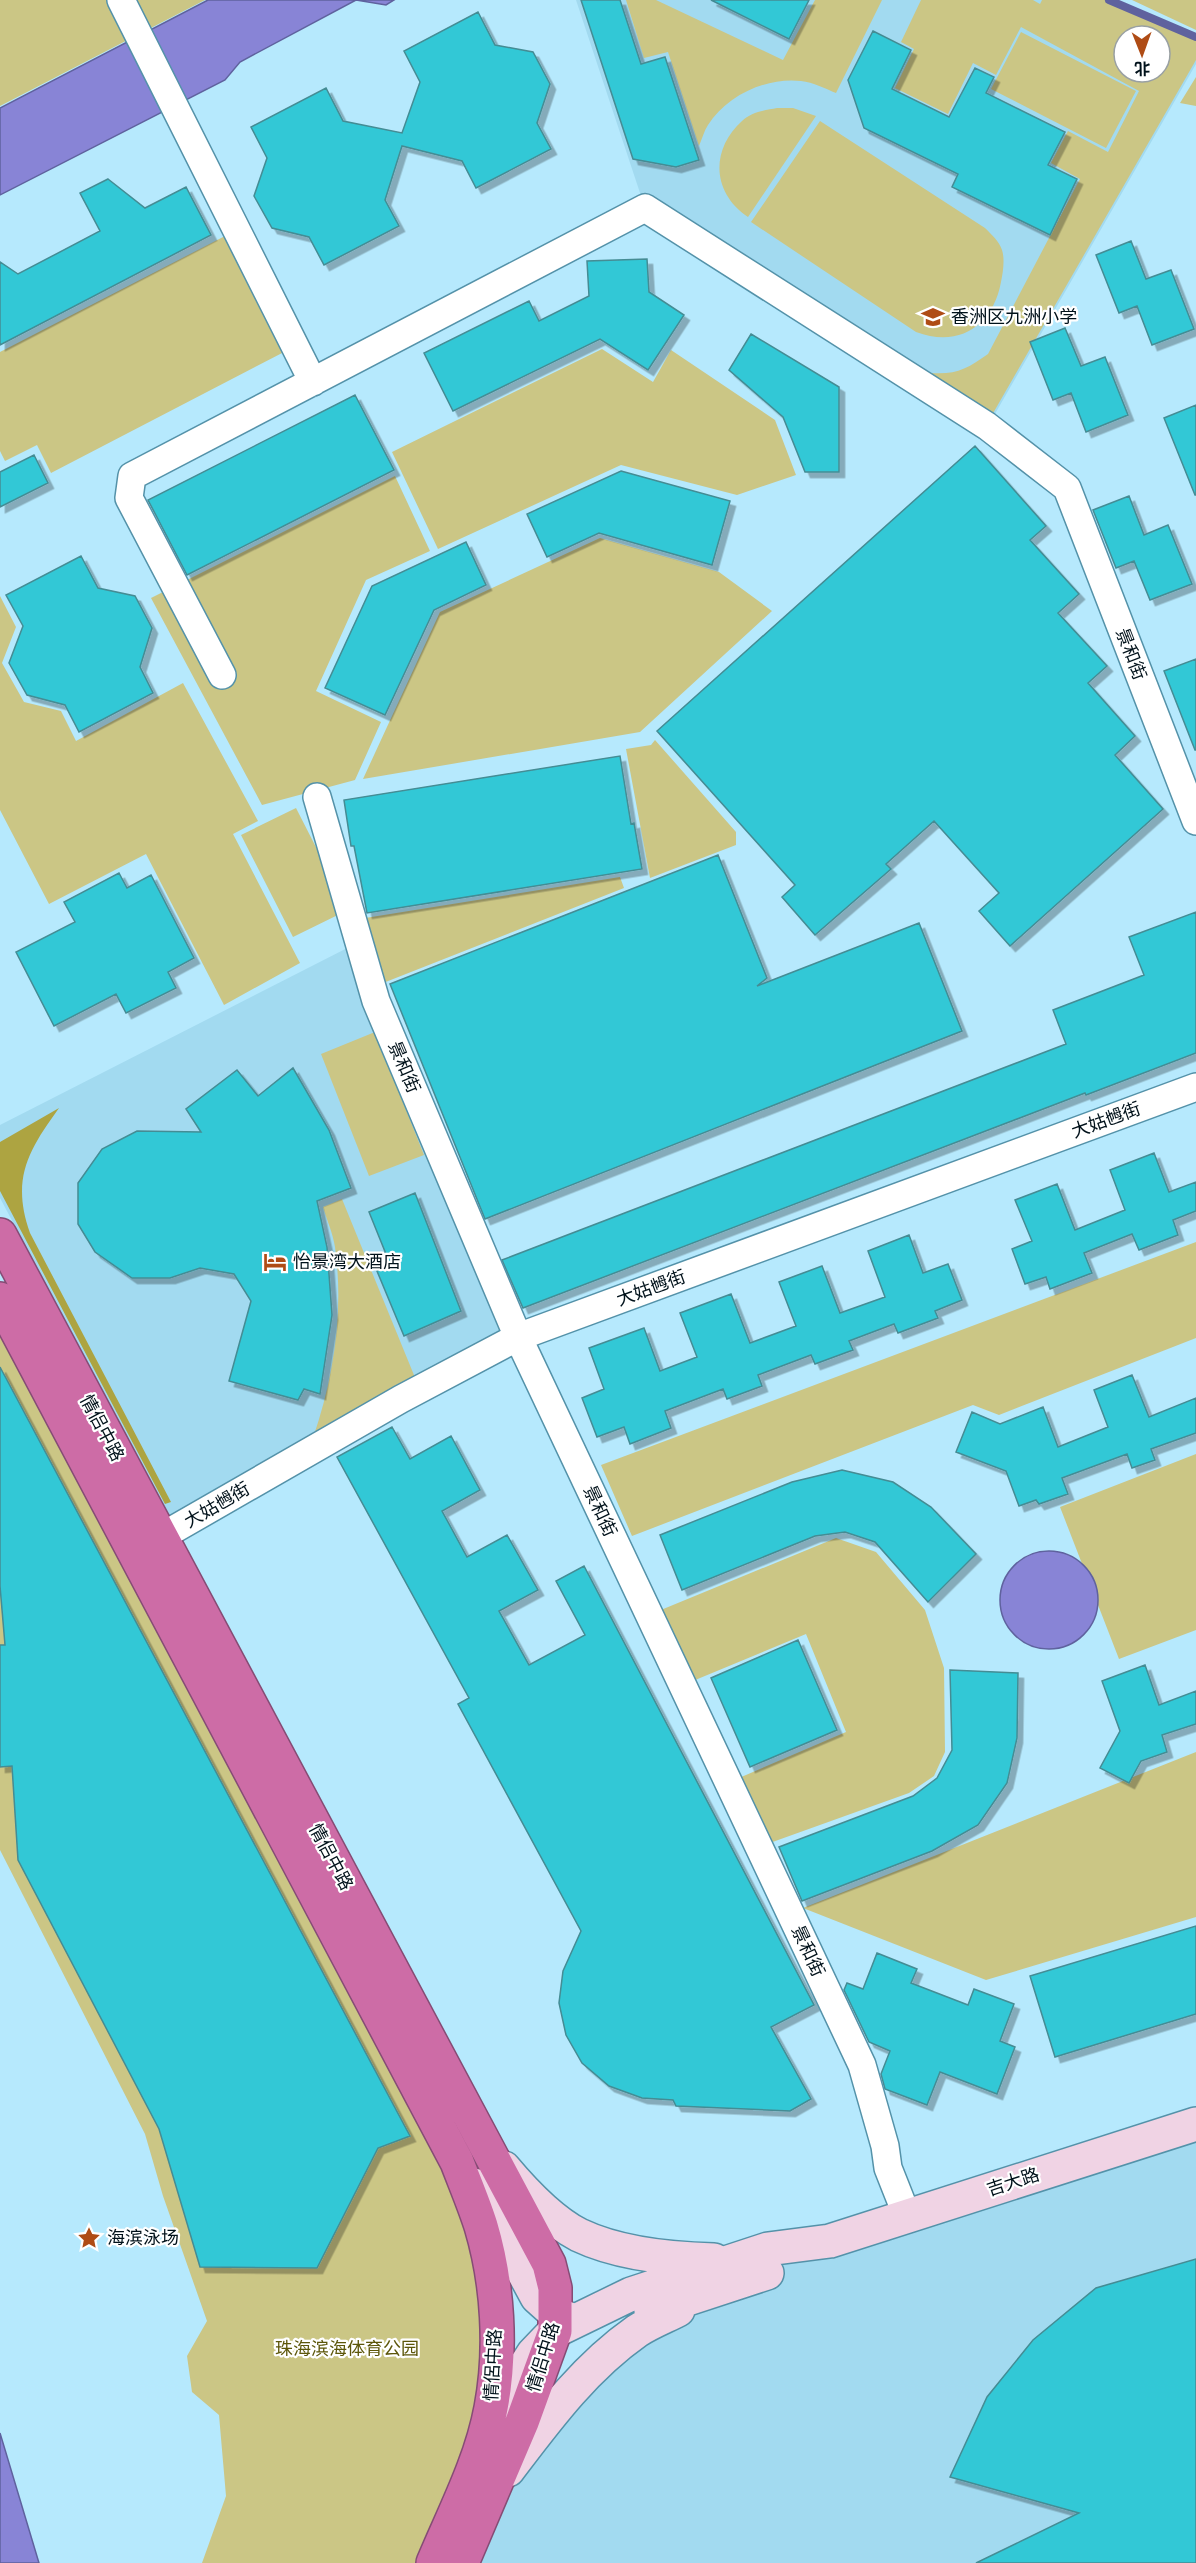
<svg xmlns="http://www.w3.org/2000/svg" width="1196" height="2563" font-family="'Sofia Sans Condensed','Noto Sans SC',sans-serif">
	<defs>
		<filter id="shadow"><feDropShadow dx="5.5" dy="5.5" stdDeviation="0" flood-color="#0004"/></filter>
	</defs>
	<rect width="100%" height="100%" fill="#b6e9fd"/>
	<path fill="#a2daf0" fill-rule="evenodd" d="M 576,0 L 1112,0 L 1196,37 L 1196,64 L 988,426 L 645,208 ZM 1124,36 L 1160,36 L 1160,72 L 1124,72 Z
		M 359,942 L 518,1337 L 174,1524 L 0,1198 L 0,1125 Z
		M 1196,2124 L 1196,2563 L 463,2563 L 491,2494 L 637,2331 L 830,2241 Z"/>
	<path fill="#cbc685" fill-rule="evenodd" d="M 0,0 L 205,0 L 0,106 Z
		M 626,0 L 656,0 L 783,60 L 815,0 L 882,0 L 836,93 C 826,89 813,82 801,81 C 767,77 727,95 708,125 C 704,131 702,139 699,146 L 668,52 L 644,58 Z
		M 921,0 L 1033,0 L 1040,4 L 1042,0 L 1106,0 L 1196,40 L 1196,60 L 988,422 L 922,381 L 930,373 C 956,375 967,369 988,354 L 1080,179 L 1051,163 L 1068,131 L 1108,152 L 1139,91 L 1021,27 L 996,75 L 973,63 L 948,114 L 895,88 L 914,49 L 901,42 ZM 1124,36 L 1160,36 L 1160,72 L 1124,72 Z
		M 1132,0 L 1196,0 L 1196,30 Z
		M 1021,32 L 1136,91 L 1106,148 L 991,89 Z
		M 1196,77 L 1196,106 L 1180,103 Z
		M 777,108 L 793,108 L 816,116 L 748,217 C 712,193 710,150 742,121 C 751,112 766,110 777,108 Z
		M 820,121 L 985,228 C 992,235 999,241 1002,250 C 1005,259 1003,272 1001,282 C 993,326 959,348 916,332 L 751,222 Z
		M 225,236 L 286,351 L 51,473 L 37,445 L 5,461 L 0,451 L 0,352 Z
		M 602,349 L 653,382 L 671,350 L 775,420 L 796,475 L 737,495 L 621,465 L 438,549 L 392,452 Z
		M 395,476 L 430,551 L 366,580 L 316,691 L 381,722 L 355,780 L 262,805 L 151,598 Z
		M 600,538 L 719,572 L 772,611 L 640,732 L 363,779 L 440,612 Z
		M 0,596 L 16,627 L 2,663 L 24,702 L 61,711 L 76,741 L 183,683 L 258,821 L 233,834 L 300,963 L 224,1005 L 146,854 L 49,904 L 0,810 Z
		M 655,740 L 736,832 L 736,845 L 650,878 L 626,749 L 651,745 Z
		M 296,808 L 348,910 L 293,937 L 241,835 Z
		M 620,877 L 624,888 L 378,985 L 359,919 Z
		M 375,1032 L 424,1155 L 369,1176 L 321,1054 Z
		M 342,1199 L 416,1380 L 313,1438 C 334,1377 344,1311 335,1247 C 333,1234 327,1220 323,1207 Z
		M 1196,1242 L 1196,1338 L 999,1415 L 973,1405 L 632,1536 L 601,1465 Z
		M 0,1315 L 432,2133 L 481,2258 L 488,2391 L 426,2563 L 202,2563 L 226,2496 L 219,2415 L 192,2392 L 187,2356 L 207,2321 L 163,2196 L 145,2134 L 0,1850 Z
		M 1196,1454 L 1196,1630 L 1119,1659 L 1060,1507 Z
		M 836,1538 L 876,1552 L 925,1610 L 944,1668 L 945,1752 L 934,1776 L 909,1793 L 767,1844 L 739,1778 L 846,1732 L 806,1634 L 688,1683 L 656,1612 Z
		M 1196,1752 L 1196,1917 L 986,1980 L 803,1908 Z"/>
	<path fill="#ada441" d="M 59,1108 C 28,1151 11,1179 30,1233 L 171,1502 L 165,1504 L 0,1191 L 0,1142 Z"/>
	<path fill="#8884d6" stroke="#5f629e" stroke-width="1.5" d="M 208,0 L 394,0 L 386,5 L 356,0 L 240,62 L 225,80 L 0,195 L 0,108 Z
		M1000 1600a49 49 0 1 1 98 0a49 49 0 1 1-98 0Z
		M 0,2433 L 39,2563 L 0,2563 Z"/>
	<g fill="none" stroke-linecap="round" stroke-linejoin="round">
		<path stroke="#5f629e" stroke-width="8" d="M 1109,0 L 1196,37"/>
	</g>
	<path fill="#32c8d6" stroke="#448c94" stroke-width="1.5" filter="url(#shadow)" d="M 581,0 L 620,0 L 641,64 L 665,57 L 699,160 L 676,167 L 633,159 Z
		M 711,0 L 809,0 L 789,39 Z
		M 478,12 L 495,45 L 533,52 L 550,84 L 537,123 L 551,149 L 476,188 L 462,161 L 402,146 L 385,200 L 399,226 L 324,265 L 309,237 L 272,228 L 254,196 L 267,158 L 251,127 L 326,88 L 343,121 L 402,133 L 420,82 L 404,51 Z
		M 873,31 L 911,50 L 892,89 L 949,117 L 975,68 L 994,77 L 986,93 L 1065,132 L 1048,165 L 1077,179 L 1050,235 L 952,187 L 958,174 L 864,128 L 848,80 Z
		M 108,179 L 145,208 L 186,187 L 211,235 L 0,345 L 0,262 L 18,274 L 100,231 L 80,193 Z
		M 1131,241 L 1146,279 L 1171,270 L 1194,329 L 1152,345 L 1137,306 L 1119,313 L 1096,255 Z
		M 647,259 L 649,292 L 684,315 L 648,370 L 600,339 L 453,411 L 424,353 L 529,301 L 539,321 L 589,296 L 587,261 Z
		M 1065,328 L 1081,366 L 1105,357 L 1128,415 L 1086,432 L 1071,393 L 1053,400 L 1030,342 Z
		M 751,334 L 839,387 L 839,472 L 805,472 L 783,417 L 729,370 Z
		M 355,395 L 394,470 L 187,575 L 148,500 Z
		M 1196,405 L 1196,495 L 1195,495 L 1164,418 Z
		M 975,446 L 1046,526 L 1030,540 L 1079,594 L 1058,613 L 1107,666 L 1088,683 L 1135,736 L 1115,755 L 1163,809 L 1010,946 L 979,911 L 999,893 L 934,821 L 886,864 L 891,869 L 815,935 L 782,897 L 795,885 L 657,731 Z
		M 34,455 L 48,483 L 0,507 L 0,472 Z
		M 621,471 L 730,501 L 712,565 L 599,533 L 547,557 L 527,514 Z
		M 1129,496 L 1144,535 L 1168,525 L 1192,584 L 1150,600 L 1134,561 L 1116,568 L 1093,510 Z
		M 466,542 L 486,585 L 434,610 L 385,715 L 325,688 L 372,586 Z
		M 81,556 L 98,588 L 135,596 L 152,628 L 140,667 L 153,693 L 79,732 L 65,705 L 27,695 L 9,663 L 23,626 L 6,595 Z
		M 1196,659 L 1196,750 L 1195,750 L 1164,671 Z
		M 620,756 L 631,824 L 634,823 L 642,869 L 367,913 L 354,846 L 351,846 L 344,800 Z
		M 718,855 L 767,978 L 757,986 L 919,923 L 962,1031 L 485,1219 L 390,984 Z
		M 119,873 L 127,888 L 151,875 L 194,958 L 168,972 L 176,988 L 126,1013 L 116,994 L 54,1026 L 16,952 L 75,922 L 64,902 Z
		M 1196,912 L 1196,1053 L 1086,1095 L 1085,1093 L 523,1308 L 502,1260 L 1066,1044 L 1053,1010 L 1144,975 L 1129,937 Z
		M 293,1068 L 329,1130 L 351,1188 L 317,1201 L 327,1247 L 332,1315 L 320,1394 L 304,1389 L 298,1400 L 229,1381 L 251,1301 L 234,1274 L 200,1268 L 170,1278 L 132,1278 L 95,1252 L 78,1224 L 78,1183 L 102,1149 L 137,1131 L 201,1132 L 186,1109 L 237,1070 L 258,1096 Z
		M 1154,1153 L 1169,1192 L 1196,1182 L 1196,1211 L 1173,1220 L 1178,1235 L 1139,1250 L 1132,1234 L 1084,1253 L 1092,1273 L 1050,1289 L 1046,1277 L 1025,1284 L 1012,1249 L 1032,1241 L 1015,1200 L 1057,1184 L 1075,1230 L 1125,1210 L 1110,1170 Z
		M 415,1193 L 461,1311 L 404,1336 L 377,1271 L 390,1264 L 369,1212 Z
		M 909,1235 L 923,1273 L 948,1264 L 962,1300 L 935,1311 L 938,1318 L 898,1333 L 894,1324 L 849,1341 L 853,1350 L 815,1364 L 811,1355 L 758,1375 L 762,1386 L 727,1399 L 723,1389 L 665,1411 L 671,1428 L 630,1444 L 624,1427 L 597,1437 L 582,1398 L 604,1389 L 589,1348 L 644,1328 L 660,1371 L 697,1357 L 680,1313 L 731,1294 L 750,1343 L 796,1326 L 779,1282 L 822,1266 L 840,1313 L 885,1297 L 868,1251 Z
		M 0,1367 L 410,2136 L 378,2148 L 317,2268 L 200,2267 L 159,2129 L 18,1860 L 12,1766 L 0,1767 L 0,1645 L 5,1645 L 0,1586 Z
		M 1132,1375 L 1149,1417 L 1196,1398 L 1196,1433 L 1151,1449 L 1155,1460 L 1132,1468 L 1127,1454 L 1062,1478 L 1068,1494 L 1039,1504 L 1036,1500 L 1019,1506 L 1006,1471 L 956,1452 L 972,1412 L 1000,1424 L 1043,1407 L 1058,1447 L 1108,1427 L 1094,1390 Z
		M 392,1427 L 410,1459 L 451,1436 L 480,1490 L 442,1511 L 467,1557 L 507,1535 L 538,1590 L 499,1611 L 529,1665 L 585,1635 L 556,1581 L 584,1566 L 814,2005 L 771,2027 L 811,2099 L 790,2111 L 676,2106 L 673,2100 L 642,2098 L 609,2086 L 582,2063 L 566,2035 L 559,2003 L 563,1971 L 581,1931 L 458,1704 L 469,1698 L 337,1457 Z
		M 842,1470 L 893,1482 L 931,1507 L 976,1554 L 928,1602 L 875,1542 L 845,1532 L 815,1536 L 682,1590 L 660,1535 L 792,1482 Z
		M 798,1640 L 837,1730 L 750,1767 L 711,1678 Z
		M 1145,1665 L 1159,1705 L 1196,1691 L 1196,1724 L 1162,1735 L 1167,1752 L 1141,1761 L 1129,1783 L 1100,1768 L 1120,1731 L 1102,1681 Z
		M 950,1670 L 1018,1673 L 1017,1738 L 1007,1783 L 978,1825 L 932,1851 L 802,1901 L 779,1847 L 913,1796 L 937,1778 L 952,1750 Z
		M 1196,1926 L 1196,2014 L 1055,2057 L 1030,1976 Z
		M 877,1953 L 917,1969 L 911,1983 L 968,2005 L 974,1989 L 1014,2004 L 1000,2041 L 1015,2047 L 997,2094 L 940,2072 L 927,2105 L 885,2089 L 881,2074 L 890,2051 L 869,2042 L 844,1990 L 847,1983 L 863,1989 Z
		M 1196,2259 L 1196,2563 L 976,2563 L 1079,2513 L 950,2477 L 987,2397 L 1033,2340 L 1096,2288 Z"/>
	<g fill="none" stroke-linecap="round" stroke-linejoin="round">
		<g stroke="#5492a9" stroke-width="30">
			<path id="street" d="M 121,0 L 313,382
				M 222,675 L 129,498 L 132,476 L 645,208 L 987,426 L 1067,488 L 1196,821
				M 317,797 L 376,1001 L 518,1337 L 862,2065 L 885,2146 L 888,2168 L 907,2216
				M 145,1546 L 401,1399 L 518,1337 L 1196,1087"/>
		</g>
		<g stroke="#5492a9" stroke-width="36">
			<path id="secondary" d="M 504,2168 C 525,2193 550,2220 579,2235 C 619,2254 671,2259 714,2260
				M 474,2185 L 483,2197 L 537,2297 L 556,2314 L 574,2321
				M 651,2311 L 767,2273
				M 489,2431 L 520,2374 L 533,2354 L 555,2331 L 631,2294 L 768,2249 L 830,2241 L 1196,2124
				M 508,2470 C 546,2420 584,2368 637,2331 C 649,2323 664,2317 678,2310"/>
		</g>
		<g stroke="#854c75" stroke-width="36">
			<path id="highway" d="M 0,1235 L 549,2264 L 555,2288 L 555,2331 L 522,2422 L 462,2563
				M 0,1299 L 457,2162 C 465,2183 474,2204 481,2226 C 498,2283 502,2350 491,2408 C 481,2462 454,2513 433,2563"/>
		</g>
		<use href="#street" stroke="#fff" stroke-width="27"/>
		<use href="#secondary" stroke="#f0d3e4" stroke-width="33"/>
		<use href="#highway" stroke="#cd6ca6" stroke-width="33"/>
	</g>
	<defs>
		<g id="school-bare" transform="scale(1.8)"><path d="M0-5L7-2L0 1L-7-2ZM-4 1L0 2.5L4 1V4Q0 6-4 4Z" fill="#af4c15" stroke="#fff" stroke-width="2.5" paint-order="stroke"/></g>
		<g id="hotel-bare" transform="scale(1.8)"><path d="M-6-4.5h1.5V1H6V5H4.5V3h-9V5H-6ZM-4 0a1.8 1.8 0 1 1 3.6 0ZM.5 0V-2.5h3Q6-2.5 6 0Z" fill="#af4c15" stroke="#fff" stroke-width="2.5" paint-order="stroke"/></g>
		<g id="sight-bare" transform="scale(1.8)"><path d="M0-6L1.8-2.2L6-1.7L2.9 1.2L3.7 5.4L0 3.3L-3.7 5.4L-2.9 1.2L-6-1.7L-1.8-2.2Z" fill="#af4c15" stroke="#fff" stroke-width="2.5" paint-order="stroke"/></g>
	</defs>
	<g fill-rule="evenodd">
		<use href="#school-bare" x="933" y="317"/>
		<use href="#hotel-bare" x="275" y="1262"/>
		<use href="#sight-bare" x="89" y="2238"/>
	</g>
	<g text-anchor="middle" stroke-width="4.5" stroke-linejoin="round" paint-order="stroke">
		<g font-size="18" fill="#00111a" stroke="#fff" text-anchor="start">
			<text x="951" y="323">香洲区九洲小学</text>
			<text x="293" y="1268">怡景湾大酒店</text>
			<text x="107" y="2244">海滨泳场</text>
		</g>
		<g font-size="18" fill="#00111a" stroke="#fff">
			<text transform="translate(1131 654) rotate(69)" y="6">景和街</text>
			<text transform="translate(404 1067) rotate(67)" y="6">景和街</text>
			<text transform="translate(1106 1120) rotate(-20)" y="6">大姑乸街</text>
			<text transform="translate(651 1288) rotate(-20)" y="6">大姑乸街</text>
			<text transform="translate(102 1428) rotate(62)" y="6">情侣中路</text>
			<text transform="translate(217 1505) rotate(-30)" y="6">大姑乸街</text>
			<text transform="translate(600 1511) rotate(65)" y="6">景和街</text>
			<text transform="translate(331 1857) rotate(62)" y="6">情侣中路</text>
			<text transform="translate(808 1951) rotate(65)" y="6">景和街</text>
			<text transform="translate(1013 2182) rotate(-18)" y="6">吉大路</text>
			<text transform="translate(543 2357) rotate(-73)" y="6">情侣中路</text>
			<text transform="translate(493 2365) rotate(-87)" y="6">情侶中路</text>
		</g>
		<g font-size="18" fill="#5c5609" stroke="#fff">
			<text x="347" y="2355">珠海滨海体育公园</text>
		</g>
	</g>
	<g transform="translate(1142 54) rotate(179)"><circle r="28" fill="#ffffff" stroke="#99a0a3" stroke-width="1.5"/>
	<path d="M0-4.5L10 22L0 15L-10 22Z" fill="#af4c15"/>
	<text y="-9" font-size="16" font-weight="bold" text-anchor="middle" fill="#00111a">北</text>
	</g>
</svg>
